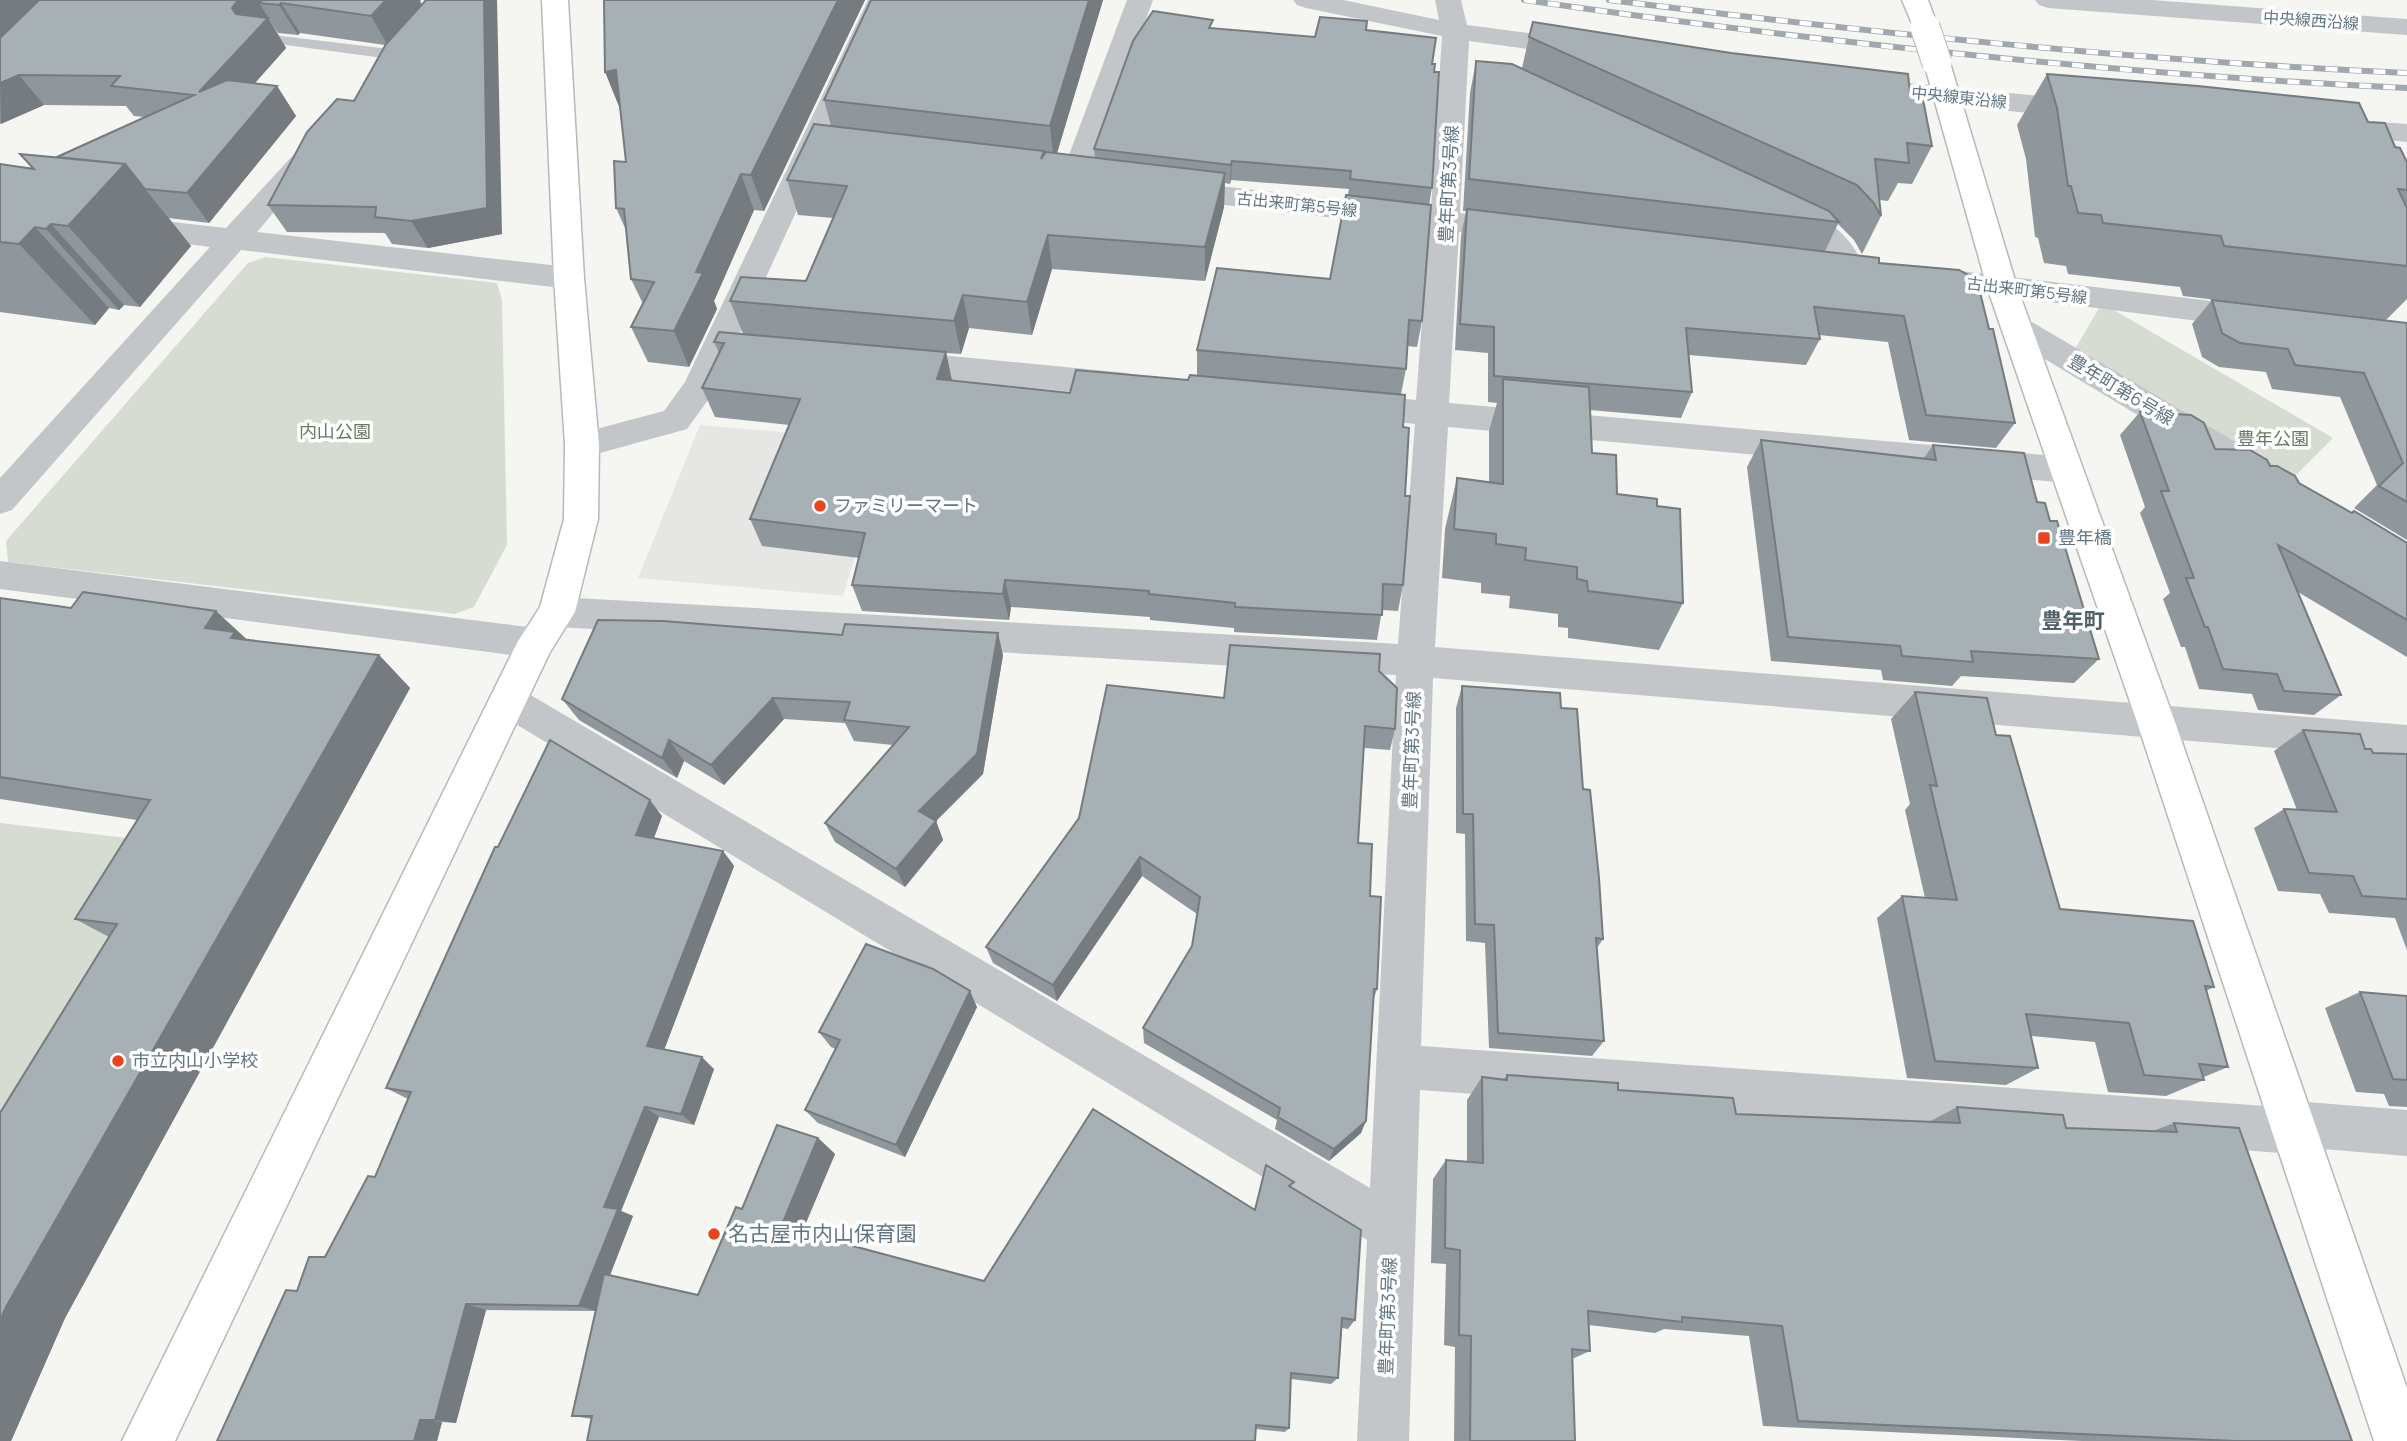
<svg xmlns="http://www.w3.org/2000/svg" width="2407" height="1441" font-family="Manrope,'Noto Sans JP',sans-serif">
	<rect width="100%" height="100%" fill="#f5f5f1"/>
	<path fill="#e6e7e5" d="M 700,425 L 890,441 L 843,596 L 638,578 Z"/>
	<path fill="#d6dcd2" d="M 265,257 L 497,283 L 502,300 L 507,545 L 474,607 L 455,614 L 8,562 L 6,541 L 248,263 Z
		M 2102,303 L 2333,438 L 2287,484 L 2072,354 Z
		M 0,823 L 169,843 L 0,1125 Z"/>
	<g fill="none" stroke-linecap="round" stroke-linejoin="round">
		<g stroke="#b4babe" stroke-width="3">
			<path id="secondary" d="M 542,0 L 568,0 L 584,278 L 599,445 L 598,519 L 575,612 L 550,652 L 175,1441 L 122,1441 L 517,643 L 540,607 L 564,519 L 565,445 L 554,278 Z
				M 1902,0 L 1928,0 L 1938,27 L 1934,33 L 1925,35 L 1916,33 Z
				M 1937,55 L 1947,57 L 1950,63 L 2017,287 L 2175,722 L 2407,1388 L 2407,1441 L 2374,1441 L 2137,722 L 1987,287 L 1924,63 L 1927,57 Z"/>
		</g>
		<path fill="#c2c6c9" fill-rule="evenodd" d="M 285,0 L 301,0 L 273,35 L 398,50 L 406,55 L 398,60 L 256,41 L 254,38 Z"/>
		<path fill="#c2c6c9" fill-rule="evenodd" d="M 868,0 L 894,0 L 711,396 L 687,429 L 582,458 L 570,454 L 565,445 L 570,436 L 664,411 L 685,382 Z
			M 1127,0 L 1153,0 L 1088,179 L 1084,186 L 1074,188 L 1064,186 L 1060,179 Z
			M 1293,0 L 1343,0 L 1439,20 L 1435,0 L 1461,0 L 1467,25 L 1580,40 L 1589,42 L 1593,48 L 1589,54 L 1580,56 L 1469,41 L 1460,213 L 1528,222 L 1532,229 L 1528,236 L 1517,239 L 1459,232 L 1449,403 L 2067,457 L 2079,461 L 2084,470 L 2079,479 L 2067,483 L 1448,427 L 1435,647 L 2407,725 L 2407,759 L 1433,678 L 1421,1046 L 2280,1107 L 2294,1101 L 2407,1110 L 2407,1156 L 2310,1148 L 2296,1154 L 1420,1090 L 1409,1441 L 1357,1441 L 1367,1240 L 496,712 L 490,701 L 496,690 L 509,685 L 522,690 L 1370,1188 L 1396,675 L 557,627 L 544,623 L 539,612 L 544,601 L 557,597 L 1398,644 L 1415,424 L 1339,415 L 1335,406 L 1339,397 L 1351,394 L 1416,400 L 1429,229 L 1173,199 L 1163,197 L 1158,190 L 1163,183 L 1173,181 L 1431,209 L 1442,36 L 1306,8 L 1297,5 Z
			M 2035,0 L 2152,0 L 2407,19 L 2407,35 L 2048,8 L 2039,5 Z
			M 1858,78 L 2080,100 L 2090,103 L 2094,109 L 2090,115 L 2080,118 L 1948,105 L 1848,92 L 1844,86 L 1848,80 Z
			M 2336,119 L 2407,124 L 2407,142 L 2326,134 L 2322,128 L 2326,122 Z
			M 306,149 L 316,152 L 320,158 L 257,232 L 569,267 L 580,271 L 584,278 L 580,285 L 569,289 L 241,250 L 12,510 L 0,514 L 0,478 L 210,247 L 116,234 L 112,227 L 116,220 L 127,217 L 226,228 L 296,152 Z
			M 1784,203 C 1820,213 1852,232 1864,269 L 1860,276 L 1849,279 L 1838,276 C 1832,266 1831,255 1822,247 C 1807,233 1780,230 1769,213 L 1774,206 Z
			M 1927,267 L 2253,306 L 2264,309 L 2269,317 L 2264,325 L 2253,328 L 1916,285 L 1912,278 L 1916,271 Z
			M 2016,316 L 2027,319 L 2276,466 L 2281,475 L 2276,484 L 2264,488 L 2252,484 L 2005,335 L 2000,327 L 2005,319 Z
			M 898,351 L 1127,373 L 1139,377 L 1143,385 L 1139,393 L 1127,397 L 898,375 L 887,371 L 882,363 L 887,355 Z
			M 0,561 L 536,628 L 549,632 L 555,643 L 549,654 L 536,658 L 0,589 Z"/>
		<use href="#secondary" fill="#fff" fill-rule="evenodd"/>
		<g stroke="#a0a8ad" stroke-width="6">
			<path id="rail" d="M 1524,0 C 1817,42 2111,74 2407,88
				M 1609,0 C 1874,33 2140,61 2407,73"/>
		</g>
		<use href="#rail" stroke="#fff" stroke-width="4.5" stroke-dasharray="12" stroke-linecap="butt"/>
		<g stroke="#b4babe" stroke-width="31" stroke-linecap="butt">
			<path id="secondary-bridge" d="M 1925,27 L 1937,63"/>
		</g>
		<use href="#secondary-bridge" stroke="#fff" stroke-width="29"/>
	</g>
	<path fill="#90979c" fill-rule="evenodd" d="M 0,0 L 421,0 L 420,1 L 502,234 L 428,248 L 392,244 L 385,233 L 287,232 L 268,205 L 354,101 L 385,45 L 300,33 L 298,35 L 278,33 L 268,17 L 286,48 L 255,83 L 277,86 L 296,116 L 209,223 L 169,218 L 191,246 L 140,307 L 124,305 L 119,310 L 109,308 L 95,325 L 0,312 L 0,164 L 33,168 L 20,154 L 57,157 L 145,117 L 134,116 L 126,106 L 44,105 L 0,124 Z
		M 604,0 L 865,0 L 764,211 L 754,210 L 714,301 L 717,309 L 689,367 L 648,362 L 631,327 L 643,304 L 631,279 L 626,230 L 616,208 L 626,162 L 620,109 Z
		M 1103,0 L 1057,153 L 1095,157 L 1094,149 L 1213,28 L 1315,37 L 1367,21 L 1366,30 L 1432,64 L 1434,72 L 1432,188 L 1429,205 L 1422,321 L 1417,347 L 1407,346 L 1406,369 L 1401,394 L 1405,496 L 1403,585 L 1398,611 L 1382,610 L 1377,640 L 1234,632 L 1234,628 L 1150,620 L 1150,617 L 1011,607 L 1009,620 L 862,611 L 852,585 L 859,558 L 762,546 L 750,519 L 789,425 L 715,417 L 702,388 L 719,353 L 714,342 L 743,334 L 730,301 L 806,281 L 833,218 L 798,215 L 787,180 L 831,126 L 824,100 ZM 1231,180 L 1349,189 L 1330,279 L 1197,350 L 1197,376 L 1188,380 L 1070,393 L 952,381 L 946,353 L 961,354 L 969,328 L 1032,335 L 1052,269 L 1205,281 L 1224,207 L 1225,183 L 1230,184 Z
		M 1529,37 L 1910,92 L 1932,146 L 1912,184 L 1898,183 L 1888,201 L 1880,200 L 1881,216 L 1862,254 L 1854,240 L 1838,224 L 1825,251 L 1879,263 L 1989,329 L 2015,423 L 1996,448 L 1909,440 L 1888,342 L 1819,335 L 1820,339 L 1806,365 L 1689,355 L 1692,392 L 1681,418 L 1590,410 L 1592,453 L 1617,494 L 1657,506 L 1683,603 L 1659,650 L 1568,638 L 1568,628 L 1558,627 L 1558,614 L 1509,608 L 1510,596 L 1481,593 L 1481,583 L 1442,578 L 1445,529 L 1457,478 L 1489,482 L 1489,431 L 1497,403 L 1488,402 L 1488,353 L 1455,350 L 1461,236 L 1466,211 L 1463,211 L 1470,93 L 1476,61 L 1522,68 Z
		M 2047,74 L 2368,122 L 2395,147 L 2407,162 L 2407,299 L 2386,320 L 2183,296 L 2180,287 L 2068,274 L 2066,266 L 2044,263 L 2038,238 L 2035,237 L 2026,159 L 2017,125 Z
		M 2212,300 L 2407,323 L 2407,540 L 2354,508 L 2377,485 L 2340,397 L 2272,389 L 2266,372 L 2219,367 L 2202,357 L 2192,324 Z
		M 2140,412 L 2215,449 L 2270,466 L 2351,513 L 2407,543 L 2407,657 L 2298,592 L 2341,695 L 2314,715 L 2258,710 L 2252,694 L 2199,689 L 2185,647 L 2181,647 L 2163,599 L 2170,593 L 2140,513 L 2145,507 L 2120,435 Z
		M 1761,440 L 1924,458 L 1933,445 L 2037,502 L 2050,521 L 2099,659 L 2074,683 L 1961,676 L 1952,686 L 1883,680 L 1881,670 L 1771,661 L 1747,467 Z
		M 0,598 L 247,640 L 379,655 L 410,688 L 65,1318 L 11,1441 L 0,1441 L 109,937 L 75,919 L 137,820 L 0,799 Z
		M 1003,655 L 983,774 L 936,821 L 943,840 L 905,887 L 835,842 L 825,823 L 893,745 L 854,741 L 845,723 L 784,719 L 724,785 L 684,761 L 677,778 L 579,720 L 562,699 Z
		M 1379,671 L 1395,729 L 1390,750 L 1364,748 L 1358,843 L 1370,896 L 1377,989 L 1373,1001 L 1361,1133 L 1329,1161 L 1275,1129 L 1277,1120 L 1144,1043 L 1143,1028 L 1192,946 L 1197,914 L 1142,876 L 1057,1001 L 993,963 L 986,947 L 1224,698 Z
		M 1462,686 L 1561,708 L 1583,789 L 1603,939 L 1597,948 L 1604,1041 L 1592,1056 L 1489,1048 L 1485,943 L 1466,941 L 1465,834 L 1456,833 L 1456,708 Z
		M 1915,692 L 1996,735 L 2060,909 L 2214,987 L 2206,991 L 2228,1067 L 2204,1077 L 2204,1080 L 2166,1096 L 2108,1092 L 2095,1042 L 2031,1036 L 2038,1068 L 2006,1085 L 1907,1078 L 1877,918 L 1902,896 L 1925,898 L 1905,810 L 1910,804 L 1891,719 Z
		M 2303,730 L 2365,749 L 2373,753 L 2407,754 L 2407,950 L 2395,918 L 2329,913 L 2320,894 L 2278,891 L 2254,828 L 2284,809 L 2297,810 L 2274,751 Z
		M 662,816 L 654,838 L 723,851 L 734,866 L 664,1050 L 714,1069 L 694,1125 L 659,1117 L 621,1211 L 633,1216 L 610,1275 L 698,1295 L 742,1209 L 818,1138 L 835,1154 L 804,1228 L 828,1236 L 836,1241 L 984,1281 L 1255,1210 L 1292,1188 L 1355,1320 L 1348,1329 L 1342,1328 L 1338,1378 L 1331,1384 L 1291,1379 L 1289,1428 L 1285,1432 L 1256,1429 L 592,1419 L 572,1416 L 596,1311 L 486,1310 L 456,1423 L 442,1422 L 437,1441 L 217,1441 L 297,1291 L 325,1257 L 375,1177 L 408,1099 L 386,1088 L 498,847 Z
		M 2360,992 L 2407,996 L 2407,1107 L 2389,1106 L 2384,1094 L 2356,1092 L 2325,1008 Z
		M 977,1007 L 905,1157 L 818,1123 L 805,1110 L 836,1049 L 831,1047 L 819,1032 Z
		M 1507,1075 L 1618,1090 L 1736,1114 L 1929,1122 L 1957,1107 L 2066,1128 L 2153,1131 L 2174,1123 L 2352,1441 L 2082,1441 L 1763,1426 L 1749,1336 L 1664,1329 L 1655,1333 L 1589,1325 L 1590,1351 L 1572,1359 L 1575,1441 L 1454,1441 L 1455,1347 L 1444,1345 L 1446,1264 L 1431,1263 L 1433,1179 L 1446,1160 L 1467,1162 L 1467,1100 L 1482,1077 L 1504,1079 Z"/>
	<path fill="#757b7f" d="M 1,0 L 56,0 L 0,54 L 0,1 Z
		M 238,0 L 282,0 L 259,3 L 268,17 L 266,19 L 268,18 L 286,48 L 220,122 L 199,92 L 232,8 Z
		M 386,0 L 421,0 L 420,1 L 423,7 L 388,46 L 371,16 Z
		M 484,0 L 497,0 L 502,234 L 428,248 L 411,221 Z
		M 838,0 L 865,0 L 764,211 L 751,175 Z
		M 1089,0 L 1103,0 L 1054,163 L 1050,126 Z
		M 281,3 L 300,33 L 298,35 L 279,5 Z
		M 616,70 L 620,109 L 605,72 Z
		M 19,75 L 44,105 L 1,124 L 0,83 Z
		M 277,86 L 296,116 L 209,223 L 187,193 Z
		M 1232,161 L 1231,180 L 1230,184 L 1231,165 Z
		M 125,164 L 191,246 L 140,307 L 68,226 Z
		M 1225,173 L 1224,207 L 1205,281 L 1205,247 Z
		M 741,174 L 754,210 L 714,301 L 717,309 L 689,367 L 674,331 L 696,272 Z
		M 51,224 L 124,305 L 119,310 L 46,229 Z
		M 35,227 L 109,308 L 95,325 L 19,244 Z
		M 1048,235 L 1052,269 L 1032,335 L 1027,302 Z
		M 963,295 L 969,328 L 961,354 L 954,321 Z
		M 946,352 L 952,381 L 937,379 Z
		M 1005,580 L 1011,607 L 1009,620 L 1003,594 Z
		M 216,611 L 253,645 L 205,628 Z
		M 998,633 L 1003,655 L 983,774 L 936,821 L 943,840 L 905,887 L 896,869 L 919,811 Z
		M 379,655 L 410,688 L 65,1318 L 11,1441 L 0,1441 L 0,1320 L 6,1307 Z
		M 773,698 L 784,719 L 724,785 L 711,765 Z
		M 669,740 L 684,761 L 677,778 L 662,758 Z
		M 650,800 L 662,816 L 649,851 L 636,835 Z
		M 723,851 L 734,866 L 661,1058 L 647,1046 Z
		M 1140,857 L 1142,876 L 1057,1001 L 1053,985 Z
		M 970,991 L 977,1007 L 905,1157 L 896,1145 Z
		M 702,1057 L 714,1069 L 694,1125 L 681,1114 Z
		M 645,1107 L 659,1117 L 621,1211 L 633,1216 L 596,1311 L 579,1306 L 604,1207 Z
		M 1366,1121 L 1361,1133 L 1329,1161 L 1334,1149 Z
		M 818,1138 L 835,1154 L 801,1234 L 783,1222 Z
		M 466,1304 L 486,1310 L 456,1423 L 435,1420 Z
		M 420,1420 L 442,1422 L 437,1441 L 414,1441 Z"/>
	<path fill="#a7b0b5" stroke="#757b7f" stroke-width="2" d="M 39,0 L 238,0 L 232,8 L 236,14 L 268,18 L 199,92 L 227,80 L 277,86 L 187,193 L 145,189 L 125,164 L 57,157 L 194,95 L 111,86 L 120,76 L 19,75 L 0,83 L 0,38 Z
		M 262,0 L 386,0 L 371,16 L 281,3 L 279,5 L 259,3 Z
		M 426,0 L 484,0 L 487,208 L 411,221 L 375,217 L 376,207 L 268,205 L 307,132 L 337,99 L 354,101 L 386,44 Z
		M 604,0 L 838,0 L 751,175 L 741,174 L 696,272 L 703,273 L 674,331 L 631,327 L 654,282 L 631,279 L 624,209 L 616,208 L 614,161 L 626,162 L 616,70 L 605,72 Z
		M 871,0 L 1089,0 L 1050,126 L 824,100 Z
		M 1153,11 L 1213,20 L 1209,28 L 1315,37 L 1320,17 L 1367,21 L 1366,30 L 1436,38 L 1432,64 L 1435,64 L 1434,72 L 1439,72 L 1432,188 L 1350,179 L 1351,171 L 1232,161 L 1231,165 L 1094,149 L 1133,41 Z
		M 1533,22 L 1731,53 L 1908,74 L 1910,92 L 1922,94 L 1932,146 L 1907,143 L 1909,163 L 1875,159 L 1881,216 L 1873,202 L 1857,185 L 1529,37 Z
		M 1476,61 L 1512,64 L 1829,211 L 1839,222 L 1469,179 Z
		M 2047,74 L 2198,86 L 2359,103 L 2368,122 L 2385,123 L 2395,147 L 2400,148 L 2407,162 L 2407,190 L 2398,189 L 2407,208 L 2407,266 L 2224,246 L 2221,236 L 2103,223 L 2101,215 L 2078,213 L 2071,186 L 2068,186 L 2057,108 Z
		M 814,124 L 1044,151 L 1041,159 L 1046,152 L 1225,173 L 1205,247 L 1048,235 L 1027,302 L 963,295 L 954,321 L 730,301 L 741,277 L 806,281 L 847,186 L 787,180 Z
		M 20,154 L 125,164 L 68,226 L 51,224 L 46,229 L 35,227 L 19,244 L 0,242 L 0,164 L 34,169 Z
		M 1346,195 L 1431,205 L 1422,321 L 1409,320 L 1406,369 L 1197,350 L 1217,268 L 1330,279 Z
		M 1467,209 L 1879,258 L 1879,263 L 1959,270 L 1977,280 L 1989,329 L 1993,329 L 2015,423 L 1926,415 L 1904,316 L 1814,307 L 1820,339 L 1686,328 L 1692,392 L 1494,376 L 1494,327 L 1460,324 Z
		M 2212,300 L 2407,323 L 2407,502 L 2379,486 L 2403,463 L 2364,373 L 2295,365 L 2288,349 L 2240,343 L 2222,333 Z
		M 719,332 L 946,352 L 937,379 L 1070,393 L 1076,370 L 1188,380 L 1190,375 L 1405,395 L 1403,427 L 1409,428 L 1405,496 L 1410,496 L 1403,585 L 1383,584 L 1382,615 L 1235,607 L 1235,603 L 1149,594 L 1149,591 L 1005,580 L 1003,594 L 852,585 L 865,533 L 750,519 L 800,399 L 702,388 L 724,343 L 714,342 Z
		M 1503,379 L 1589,387 L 1592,453 L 1616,455 L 1617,494 L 1657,499 L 1657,506 L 1680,509 L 1683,603 L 1588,591 L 1587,581 L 1577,579 L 1577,567 L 1525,560 L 1526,548 L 1496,544 L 1496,534 L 1454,529 L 1457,478 L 1503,484 Z
		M 2140,412 L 2191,415 L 2204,423 L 2215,449 L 2250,450 L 2267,460 L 2270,466 L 2277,466 L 2295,476 L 2299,483 L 2352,513 L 2354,511 L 2407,543 L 2407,620 L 2278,545 L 2341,695 L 2284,691 L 2277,674 L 2223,669 L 2208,627 L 2205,627 L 2186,578 L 2194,578 L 2161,491 L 2169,491 Z
		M 1761,440 L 1936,460 L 1933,445 L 2024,453 L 2037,502 L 2045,503 L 2050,521 L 2057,521 L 2099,659 L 1971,651 L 1973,662 L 1902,656 L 1900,646 L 1788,637 Z
		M 83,592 L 216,611 L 205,628 L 235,632 L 231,638 L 379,655 L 6,1307 L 0,1320 L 0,1113 L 117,924 L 75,919 L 150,800 L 0,777 L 0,598 L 71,608 Z
		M 598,620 L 663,621 L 842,635 L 845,624 L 998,633 L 977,754 L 919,811 L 936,821 L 896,869 L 825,823 L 909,727 L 844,720 L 850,702 L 773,698 L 711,765 L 669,740 L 662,758 L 562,699 Z
		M 1230,645 L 1380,654 L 1379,671 L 1397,688 L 1395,729 L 1365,726 L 1358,843 L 1372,844 L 1370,896 L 1381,897 L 1377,989 L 1374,989 L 1366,1121 L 1334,1149 L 1278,1117 L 1280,1108 L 1143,1028 L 1192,946 L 1200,897 L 1140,857 L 1053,985 L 986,947 L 1079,818 L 1107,685 L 1224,698 Z
		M 1462,686 L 1560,693 L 1561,708 L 1577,709 L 1583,789 L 1590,790 L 1599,878 L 1603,939 L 1596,938 L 1604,1041 L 1498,1033 L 1494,925 L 1475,924 L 1473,814 L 1463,814 Z
		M 1915,692 L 1987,698 L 1996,735 L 2010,736 L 2060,909 L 2193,921 L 2214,987 L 2205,986 L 2228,1067 L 2199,1064 L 2204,1080 L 2144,1075 L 2129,1023 L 2026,1014 L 2038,1068 L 1935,1061 L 1902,896 L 1957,900 L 1930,785 L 1937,786 Z
		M 2303,730 L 2360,734 L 2365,749 L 2371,749 L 2373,753 L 2407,754 L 2407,899 L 2362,896 L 2353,876 L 2309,873 L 2284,809 L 2337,812 Z
		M 550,740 L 650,800 L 636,835 L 723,851 L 647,1046 L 702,1057 L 681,1114 L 645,1107 L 604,1207 L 618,1209 L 579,1306 L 466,1304 L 435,1420 L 420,1420 L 414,1441 L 217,1441 L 286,1290 L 297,1291 L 309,1257 L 325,1257 L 368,1176 L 375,1177 L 411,1092 L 386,1088 L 495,847 L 498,847 Z
		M 866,944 L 933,969 L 970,991 L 896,1145 L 805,1110 L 840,1040 L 819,1032 Z
		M 2360,992 L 2407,996 L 2407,1080 L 2393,1079 Z
		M 1507,1075 L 1618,1083 L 1618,1090 L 1733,1098 L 1736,1114 L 1960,1123 L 1957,1107 L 2063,1115 L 2066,1128 L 2177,1132 L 2174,1123 L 2239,1128 L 2352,1441 L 2235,1441 L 1798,1421 L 1782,1326 L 1682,1317 L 1682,1322 L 1588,1311 L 1590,1351 L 1572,1349 L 1575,1441 L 1470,1441 L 1471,1336 L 1459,1335 L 1460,1250 L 1445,1248 L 1446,1160 L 1483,1163 L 1482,1077 L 1507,1080 Z
		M 1093,1109 L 1255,1210 L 1266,1165 L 1294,1182 L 1289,1186 L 1361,1230 L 1355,1320 L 1342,1318 L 1338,1378 L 1291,1373 L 1289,1428 L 1256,1425 L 1255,1441 L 587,1441 L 592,1416 L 572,1416 L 604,1274 L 698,1295 L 736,1207 L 742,1209 L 777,1125 L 818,1138 L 783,1222 L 828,1236 L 827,1239 L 984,1281 Z"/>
	<g fill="#e9441e" stroke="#fff" stroke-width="2.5">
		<circle cx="820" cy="506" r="7"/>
		<rect x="2037" y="531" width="14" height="14" rx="3.5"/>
		<circle cx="118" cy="1061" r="7"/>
		<circle cx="714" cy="1234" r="7"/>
	</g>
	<g text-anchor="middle" stroke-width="7" stroke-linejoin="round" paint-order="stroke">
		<g font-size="16" fill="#637683" stroke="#fff">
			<text transform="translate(2311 20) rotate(4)" y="6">中央線西沿線</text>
			<text transform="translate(1959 97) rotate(6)" y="6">中央線東沿線</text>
			<text transform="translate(1297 204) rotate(6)" y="6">古出来町第5号線</text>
			<text transform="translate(2027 290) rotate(7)" y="6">古出来町第5号線</text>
		</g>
		<g font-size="18" fill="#637683" stroke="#fff">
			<text transform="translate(1449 184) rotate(-87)" y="6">豊年町第3号線</text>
			<text transform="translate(2121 390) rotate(31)" y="6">豊年町第6号線</text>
			<text transform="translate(1412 750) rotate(-88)" y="6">豊年町第3号線</text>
			<text transform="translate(1388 1316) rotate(-88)" y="6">豊年町第3号線</text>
		</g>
		<g font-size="18" fill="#687a62" stroke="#fff">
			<text x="335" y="438">内山公園</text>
			<text x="2273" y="445">豊年公園</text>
		</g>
		<g font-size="18" fill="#637683" stroke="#fff" text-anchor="start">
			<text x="834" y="512">ファミリーマート</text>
			<text x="2058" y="544">豊年橋</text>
			<text x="132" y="1067">市立内山小学校</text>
		</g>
		<g font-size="21" font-weight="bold" fill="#515f68" stroke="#fff">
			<text x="2073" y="628">豊年町</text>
		</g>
		<g font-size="21" fill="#637683" stroke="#fff" text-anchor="start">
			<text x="728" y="1241">名古屋市内山保育園</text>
		</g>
	</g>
</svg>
